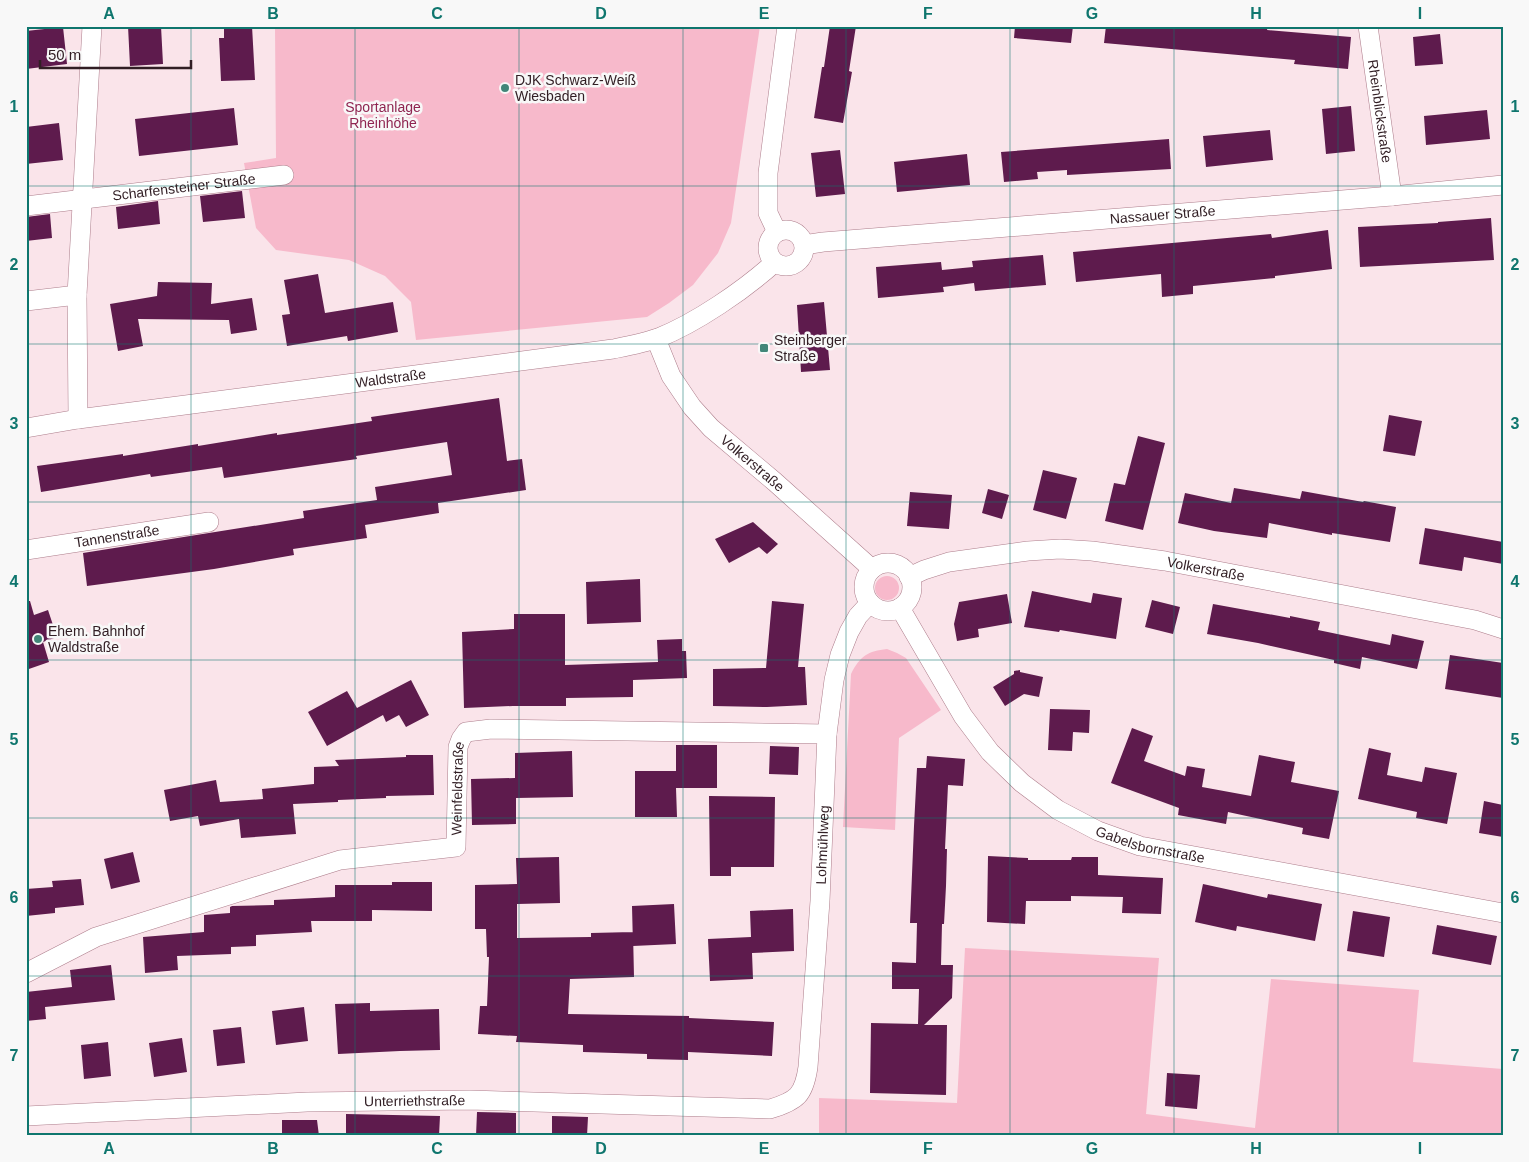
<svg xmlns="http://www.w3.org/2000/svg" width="1529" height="1162" font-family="Helvetica,sans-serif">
	<rect width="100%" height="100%" fill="#fae4ea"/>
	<path fill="#f7b9cb" d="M 275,26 L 760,26 L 731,223 L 718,253 L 693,285 L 669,303 L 647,317 L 416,340 L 411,302 L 385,276 L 349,260 L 276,250 L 256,228 L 244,163 L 276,158 Z
		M875 588a12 12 0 1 1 24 0a12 12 0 1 1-24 0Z
		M 887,649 L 897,653 L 906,658 L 941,710 L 899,738 L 895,830 L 843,827 L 851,674 C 860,656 868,651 887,649 Z
		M 965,948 L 1159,958 L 1146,1114 L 1255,1128 L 1271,979 L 1419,990 L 1413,1062 L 1503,1069 L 1503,1136 L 819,1136 L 819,1098 L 957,1103 Z"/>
	<path fill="#5e1b4d" d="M 128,26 L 161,26 L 163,64 L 130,66 Z
		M 224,26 L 252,26 L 255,80 L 221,81 L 219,38 L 224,38 Z
		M 830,26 L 856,26 L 849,71 L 852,72 L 843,123 L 814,118 L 822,67 L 824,67 Z
		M 1015,26 L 1073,26 L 1071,43 L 1014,38 Z
		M 1106,26 L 1268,26 L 1267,30 L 1351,37 L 1348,69 L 1294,64 L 1295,60 L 1104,43 Z
		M 63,27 L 67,64 L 26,69 L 26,31 Z
		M 1440,34 L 1443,64 L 1415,66 L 1413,37 Z
		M 1351,106 L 1355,151 L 1326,154 L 1322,109 Z
		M 234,108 L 238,145 L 139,156 L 135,119 Z
		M 1487,110 L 1490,139 L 1426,145 L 1424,116 Z
		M 59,123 L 63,160 L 26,164 L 26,127 Z
		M 1270,130 L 1273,160 L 1206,167 L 1203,136 Z
		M 1169,139 L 1171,169 L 1067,175 L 1067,170 L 1037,172 L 1038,179 L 1004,182 L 1001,152 Z
		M 840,150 L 845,194 L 816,197 L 811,153 Z
		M 967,154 L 970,185 L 897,192 L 894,162 Z
		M 242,191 L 245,218 L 203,222 L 200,196 Z
		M 158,201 L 160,224 L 118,229 L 116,207 Z
		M 50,214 L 52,238 L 26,241 L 26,217 Z
		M 1491,218 L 1494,260 L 1360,267 L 1358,227 L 1438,223 L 1438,222 Z
		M 1328,230 L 1332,269 L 1275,276 L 1275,278 L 1193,286 L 1193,294 L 1162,297 L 1161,274 L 1076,282 L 1073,252 L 1271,234 L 1272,238 Z
		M 1043,255 L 1046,285 L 975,291 L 974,283 L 943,287 L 944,292 L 878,298 L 876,267 L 941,262 L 942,270 L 973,267 L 972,261 Z
		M 318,274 L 325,313 L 393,302 L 398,332 L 348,341 L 347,336 L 287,346 L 282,315 L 290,314 L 284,280 Z
		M 158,282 L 212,283 L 211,304 L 252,298 L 257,330 L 231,334 L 229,320 L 138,319 L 143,346 L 118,351 L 110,304 L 157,296 Z
		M 824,302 L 830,370 L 801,372 L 797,305 Z
		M 499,398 L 507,461 L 522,459 L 526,490 L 438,503 L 439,513 L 365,525 L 367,538 L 293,549 L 294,555 L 214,569 L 87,586 L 83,553 L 304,518 L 303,511 L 377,500 L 375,487 L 452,475 L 447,442 L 356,456 L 357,459 L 224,478 L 222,467 L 151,477 L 150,474 L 41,492 L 37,466 L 123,454 L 123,456 L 198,444 L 198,446 L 277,433 L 277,435 L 372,421 L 371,417 Z
		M 1389,415 L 1422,421 L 1415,456 L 1383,451 Z
		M 1138,436 L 1165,443 L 1143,530 L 1105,521 L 1114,483 L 1125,485 Z
		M 1043,470 L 1077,478 L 1066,519 L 1033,510 Z
		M 1234,488 L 1300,499 L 1302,491 L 1363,502 L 1364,501 L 1396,507 L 1390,542 L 1332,533 L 1332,535 L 1269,523 L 1267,538 L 1214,531 L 1178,523 L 1185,493 L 1231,503 Z
		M 988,489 L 1009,495 L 1002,519 L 982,513 Z
		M 910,492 L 952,495 L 949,529 L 907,526 Z
		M 753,522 L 778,544 L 767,554 L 759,547 L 729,563 L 715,539 Z
		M 1425,528 L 1503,542 L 1503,564 L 1464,557 L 1462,571 L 1419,564 Z
		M 640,579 L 641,622 L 587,624 L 586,582 Z
		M 1032,591 L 1091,603 L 1093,593 L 1122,598 L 1116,639 L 1060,630 L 1059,632 L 1024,627 Z
		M 1007,594 L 1012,623 L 978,629 L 979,637 L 957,641 L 954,624 L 959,602 Z
		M 1152,600 L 1180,607 L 1173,634 L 1145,627 Z
		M 26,601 L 30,601 L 34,615 L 48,610 L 57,637 L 43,642 L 49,662 L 26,670 Z
		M 772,601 L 804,604 L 798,667 L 805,667 L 807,705 L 767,707 L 713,706 L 713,669 L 766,668 Z
		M 1213,604 L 1290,618 L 1290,616 L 1320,622 L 1318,630 L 1390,645 L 1392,634 L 1424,641 L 1417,669 L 1362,657 L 1360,669 L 1334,663 L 1334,660 L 1258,643 L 1207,634 Z
		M 514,614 L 565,614 L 565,665 L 658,662 L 657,640 L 682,639 L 682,651 L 686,651 L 687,678 L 633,680 L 633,697 L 566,698 L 566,706 L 513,706 L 464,708 L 462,632 L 514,629 Z
		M 1450,655 L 1503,663 L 1503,698 L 1445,689 Z
		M 1020,670 L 1020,672 L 1043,677 L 1039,697 L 1024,694 L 1005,706 L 993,687 L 1014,674 L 1014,671 Z
		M 411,680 L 429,715 L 406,727 L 399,715 L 386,722 L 383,715 L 327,746 L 308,712 L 347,691 L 357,708 Z
		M 1050,709 L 1090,710 L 1089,733 L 1073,732 L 1072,751 L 1048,750 Z
		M 1132,728 L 1153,736 L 1144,761 L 1185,776 L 1187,766 L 1205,769 L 1202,787 L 1251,796 L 1259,755 L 1295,762 L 1291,782 L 1339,791 L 1329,839 L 1302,834 L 1303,828 L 1228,812 L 1226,824 L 1178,815 L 1179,808 L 1111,783 Z
		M 676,745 L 717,745 L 717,788 L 676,788 L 677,817 L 635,817 L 635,771 L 676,771 Z
		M 770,746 L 799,747 L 798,775 L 769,774 Z
		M 1369,748 L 1391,753 L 1387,775 L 1422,782 L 1425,767 L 1457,773 L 1447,824 L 1416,818 L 1417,812 L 1358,799 Z
		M 572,751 L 573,797 L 516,798 L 516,824 L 472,825 L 471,779 L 515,778 L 515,753 Z
		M 406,755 L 433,755 L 434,795 L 386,796 L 386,798 L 338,800 L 338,802 L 293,804 L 296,834 L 241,838 L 239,819 L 200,826 L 198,816 L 170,821 L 164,790 L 216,780 L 220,802 L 263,799 L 262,789 L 314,784 L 314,767 L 339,766 L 335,760 L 406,757 Z
		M 927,756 L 965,759 L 963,786 L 948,785 L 945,849 L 947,849 L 946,886 L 944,924 L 942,924 L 941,965 L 953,965 L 952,998 L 924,1025 L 947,1025 L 946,1095 L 870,1093 L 871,1023 L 918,1024 L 919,989 L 892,989 L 892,962 L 916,963 L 917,923 L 910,923 L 914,826 L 917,768 L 926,768 Z
		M 709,796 L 775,797 L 774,867 L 731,867 L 731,876 L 710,876 Z
		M 1484,801 L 1503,805 L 1503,837 L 1479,833 Z
		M 133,852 L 140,882 L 111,889 L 104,859 Z
		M 988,856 L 1028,858 L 1028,860 L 1071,860 L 1072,857 L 1098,857 L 1098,875 L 1163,878 L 1161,914 L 1122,913 L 1123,897 L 1071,896 L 1071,901 L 1026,901 L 1025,924 L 987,922 Z
		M 559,857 L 560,903 L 517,904 L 517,938 L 591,937 L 591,933 L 633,932 L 634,977 L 570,979 L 568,1014 L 689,1016 L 689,1018 L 774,1022 L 772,1056 L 688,1052 L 688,1060 L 647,1059 L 647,1054 L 583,1052 L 583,1045 L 516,1042 L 517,1036 L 478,1034 L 480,1006 L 487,1006 L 489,957 L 487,957 L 486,929 L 475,929 L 475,885 L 517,884 L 516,858 Z
		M 81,879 L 84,905 L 55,908 L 55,913 L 26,916 L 26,889 L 53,887 L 52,881 Z
		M 392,882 L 432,882 L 432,911 L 372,910 L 372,921 L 311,921 L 312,932 L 256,935 L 256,946 L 231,947 L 231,954 L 177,956 L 178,970 L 145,973 L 143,937 L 204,932 L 204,915 L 230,913 L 230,907 L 232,906 L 274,905 L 274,900 L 335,897 L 335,885 L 392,885 Z
		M 1203,884 L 1267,898 L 1268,894 L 1322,904 L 1315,941 L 1237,926 L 1236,931 L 1195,922 Z
		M 674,904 L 676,944 L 633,946 L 632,906 Z
		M 793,909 L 794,951 L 752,953 L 753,979 L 710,981 L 708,939 L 751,937 L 750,911 Z
		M 1353,911 L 1390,917 L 1384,957 L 1347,951 Z
		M 1437,925 L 1497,936 L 1491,965 L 1432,954 Z
		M 111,965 L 115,1000 L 45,1007 L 46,1019 L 26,1021 L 26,992 L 72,987 L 70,970 Z
		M 370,1003 L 370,1011 L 439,1009 L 440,1050 L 400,1051 L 338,1054 L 335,1004 Z
		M 304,1007 L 308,1041 L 276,1045 L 272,1011 Z
		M 241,1027 L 245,1063 L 217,1066 L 213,1030 Z
		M 182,1038 L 187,1072 L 154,1077 L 149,1043 Z
		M 108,1042 L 111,1076 L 84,1079 L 81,1045 Z
		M 1167,1073 L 1200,1075 L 1197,1109 L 1165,1106 Z
		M 477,1112 L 516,1113 L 516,1136 L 476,1136 Z
		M 346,1114 L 440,1116 L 439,1136 L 346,1136 Z
		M 552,1116 L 588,1117 L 587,1136 L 552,1136 Z
		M 282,1120 L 317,1120 L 319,1136 L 282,1136 Z"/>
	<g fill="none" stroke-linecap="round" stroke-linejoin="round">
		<g stroke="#ad7d8b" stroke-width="20">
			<g id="street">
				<path id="s1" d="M 1368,26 L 1392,196"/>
				<path id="s2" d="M 26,206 L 284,175"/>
				<circle cx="786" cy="248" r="18"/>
				<path d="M 777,232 L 768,213 L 768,173 L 787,26"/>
				<path id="s3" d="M 804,245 L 823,242 L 1392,196 L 1503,185"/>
				<path d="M 26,301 L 77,295"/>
				<path id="s4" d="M 656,339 L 671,376 L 692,407 L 711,428 L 775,482 L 872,569"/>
				<path d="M 78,419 L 77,295 L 92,26"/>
				<path id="s5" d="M 26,428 L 78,419 L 613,349 C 628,346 644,343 658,338 C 696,323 744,290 774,263"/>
				<path id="s6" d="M 26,550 L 209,522"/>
				<circle cx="888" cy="587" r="24"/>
				<path id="s7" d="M 909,577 L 924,570 L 949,562 L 1028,551 L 1060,549 L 1092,551 L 1165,561 L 1475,620 L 1503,629"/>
				<path id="s8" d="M 900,608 L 963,716 L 990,752 L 1022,783 L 1058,810 L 1098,831 L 1140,846 L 1503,913"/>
				<path id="s9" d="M 26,973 L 96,937 L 340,860 L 456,847 L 458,747 L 461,739 L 466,732 L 491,729 L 827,734"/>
				<path id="s10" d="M 26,1116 L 307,1102 L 470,1100 L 770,1109 C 797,1101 804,1095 808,1067 L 820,901 L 827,734 L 834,680 L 840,655 L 849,632 L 858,616 L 870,603"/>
			</g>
		</g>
		<use href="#street" stroke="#fff" stroke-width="19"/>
	</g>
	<path fill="none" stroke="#0f766e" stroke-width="1" stroke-opacity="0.55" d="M 191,26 L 191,1136M 355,26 L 355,1136M 519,26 L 519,1136M 683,26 L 683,1136M 846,26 L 846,1136M 1010,26 L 1010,1136M 1174,26 L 1174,1136M 1338,26 L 1338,1136M 26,186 L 1503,186M 26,344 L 1503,344M 26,502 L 1503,502M 26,660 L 1503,660M 26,818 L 1503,818M 26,976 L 1503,976"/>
	<g fill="#428679" stroke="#f8f8f8" stroke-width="2">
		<circle cx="505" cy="88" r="5"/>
		<rect x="759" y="343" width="10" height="10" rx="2.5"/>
		<circle cx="38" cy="639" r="5"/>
	</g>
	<g text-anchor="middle" stroke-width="5" stroke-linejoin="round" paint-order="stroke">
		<g font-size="14" fill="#311e24" stroke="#f8f8f8" text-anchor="start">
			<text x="515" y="85">DJK Schwarz-Weiß<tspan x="515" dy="16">Wiesbaden</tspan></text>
			<text x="774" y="345">Steinberger<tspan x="774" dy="16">Straße</tspan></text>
			<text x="48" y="636">Ehem. Bahnhof<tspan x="48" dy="16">Waldstraße</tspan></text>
		</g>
		<g font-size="14" fill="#8f2551" stroke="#f8f8f8">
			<text x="383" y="112">Sportanlage<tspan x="383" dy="16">Rheinhöhe</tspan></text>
		</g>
		<g font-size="14" fill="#311e24" stroke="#f8f8f8">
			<text dy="5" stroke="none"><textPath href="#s1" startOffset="86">Rheinblickstraße</textPath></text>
			<text dy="5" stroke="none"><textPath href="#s2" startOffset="159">Scharfensteiner Straße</textPath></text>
			<text dy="5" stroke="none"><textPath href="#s3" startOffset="360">Nassauer Straße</textPath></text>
			<text dy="5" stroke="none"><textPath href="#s5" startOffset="368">Waldstraße</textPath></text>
			<text dy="5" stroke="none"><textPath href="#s4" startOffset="160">Volkerstraße</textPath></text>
			<text dy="5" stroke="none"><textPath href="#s6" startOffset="92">Tannenstraße</textPath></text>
			<text dy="5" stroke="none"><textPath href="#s7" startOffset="302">Volkerstraße</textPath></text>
			<text dy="5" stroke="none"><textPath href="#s9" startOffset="510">Weinfeldstraße</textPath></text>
			<text dy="5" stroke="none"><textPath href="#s8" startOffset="359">Gabelsbornstraße</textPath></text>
			<text dy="5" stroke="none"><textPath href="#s10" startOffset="1029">Lohmühlweg</textPath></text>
			<text dy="5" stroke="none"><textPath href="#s10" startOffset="389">Unterriethstraße</textPath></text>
		</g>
	</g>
	<rect width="1529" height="1162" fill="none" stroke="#f8f8f8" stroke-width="55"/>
	<path d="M40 60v8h151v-8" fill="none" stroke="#311e24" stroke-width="2.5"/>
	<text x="48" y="60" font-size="15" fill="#311e24" stroke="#f8f8f8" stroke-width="4" paint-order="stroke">50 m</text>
	<rect x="28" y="28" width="1474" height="1106" fill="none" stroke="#0f766e" stroke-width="2"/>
	<g font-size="16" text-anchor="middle" font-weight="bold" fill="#0f766e">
		<text x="109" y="19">A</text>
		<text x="273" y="19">B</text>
		<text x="437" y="19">C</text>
		<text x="601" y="19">D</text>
		<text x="764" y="19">E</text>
		<text x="928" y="19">F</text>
		<text x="1092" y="19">G</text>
		<text x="1256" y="19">H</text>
		<text x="1420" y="19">I</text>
		<text x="14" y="112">1</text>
		<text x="1515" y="112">1</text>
		<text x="14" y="270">2</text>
		<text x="1515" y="270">2</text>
		<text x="14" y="429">3</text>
		<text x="1515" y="429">3</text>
		<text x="14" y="587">4</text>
		<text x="1515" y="587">4</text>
		<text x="14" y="745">5</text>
		<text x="1515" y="745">5</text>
		<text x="14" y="903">6</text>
		<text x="1515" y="903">6</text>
		<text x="14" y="1061">7</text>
		<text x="1515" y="1061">7</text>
		<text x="109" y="1154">A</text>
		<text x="273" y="1154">B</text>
		<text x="437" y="1154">C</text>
		<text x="601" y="1154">D</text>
		<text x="764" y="1154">E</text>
		<text x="928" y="1154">F</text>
		<text x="1092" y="1154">G</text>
		<text x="1256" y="1154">H</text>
		<text x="1420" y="1154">I</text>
	</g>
</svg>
